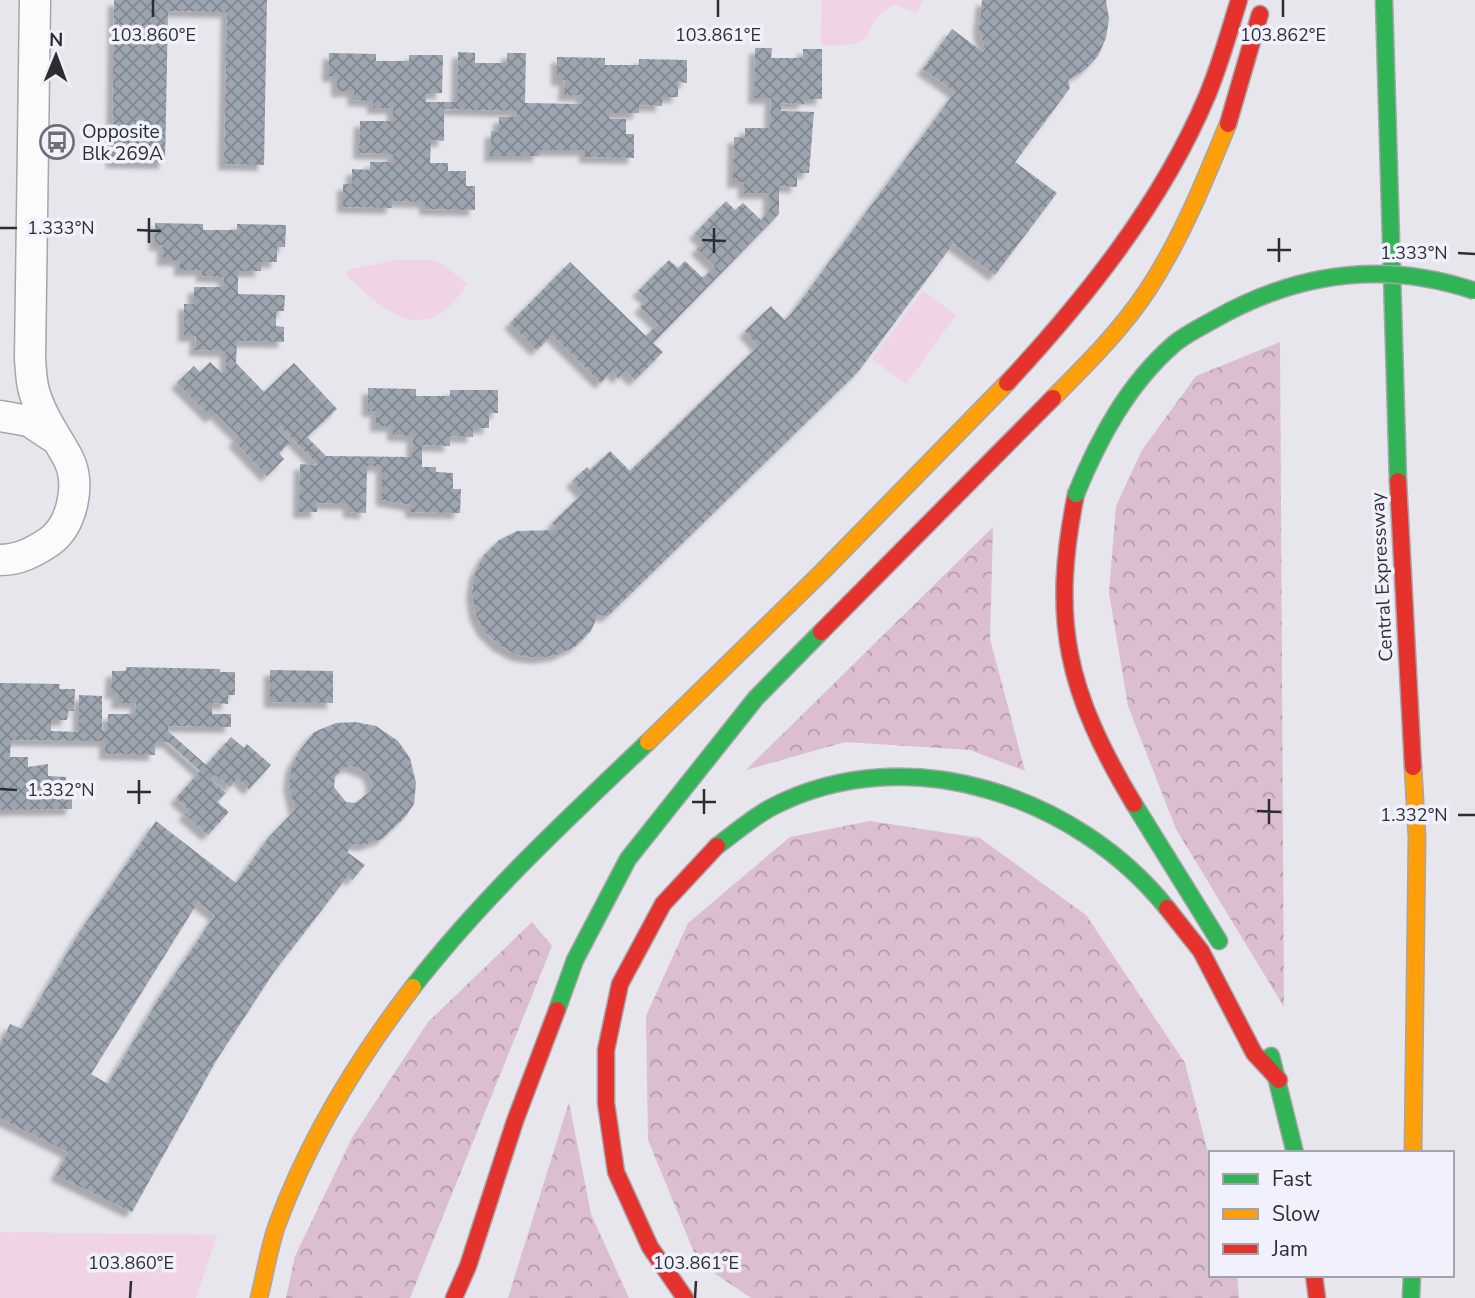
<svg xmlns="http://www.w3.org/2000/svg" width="1475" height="1298" font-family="'Nunito Sans',sans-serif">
	<defs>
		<pattern id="forest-crowns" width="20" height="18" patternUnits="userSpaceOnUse" patternTransform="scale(1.75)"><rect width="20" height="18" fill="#dcbed2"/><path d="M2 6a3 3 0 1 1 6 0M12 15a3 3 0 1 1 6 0" fill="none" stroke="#b39bab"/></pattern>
		<pattern id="building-cross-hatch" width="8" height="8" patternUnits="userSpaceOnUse" patternTransform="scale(1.75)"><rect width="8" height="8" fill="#9da5b0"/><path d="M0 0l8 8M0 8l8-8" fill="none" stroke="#808790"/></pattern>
		<filter id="shadow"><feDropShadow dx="-6" dy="6" stdDeviation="2" flood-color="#0004"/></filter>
	</defs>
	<rect width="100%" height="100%" fill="#e6e6ec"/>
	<path fill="url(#forest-crowns)" d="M 1280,342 L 1284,1007 L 1176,829 L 1128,706 L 1109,593 L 1116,506 L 1142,450 L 1196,376 Z
		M 993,527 L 990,639 L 1025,771 L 970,750 L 845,742 L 746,770 Z
		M 870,821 L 980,838 L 1086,915 L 1185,1063 L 1211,1164 L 1211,1275 L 1237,1275 L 1239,1298 L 751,1298 L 698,1262 L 648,1140 L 646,1016 L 688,923 L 790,837 Z
		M 532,922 L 552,946 L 410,1298 L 286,1298 L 295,1256 L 353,1136 L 428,1022 Z
		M 569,1102 L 591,1214 L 629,1298 L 508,1298 Z"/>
	<path fill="#f0d3e6" d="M 822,0 L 923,0 L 917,13 L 894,5 C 853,25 890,48 821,45 Z
		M 397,260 L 433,260 L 444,265 L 467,284 C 427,347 387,316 347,275 L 347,270 Z
		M 923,291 L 956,315 L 906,384 L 872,359 Z
		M 0,1232 L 217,1235 L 196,1298 L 0,1298 Z"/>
	<path fill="url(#building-cross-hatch)" fill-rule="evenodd" filter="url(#shadow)" d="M 114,0 L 267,0 L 264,165 L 224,164 L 227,12 L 168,11 L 165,163 L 112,162 Z
		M 982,0 L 1106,0 L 1109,19 L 1106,38 L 1098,56 L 1085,70 L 1068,80 L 1070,88 L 1015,162 L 1057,193 L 995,275 L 953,244 L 858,372 L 608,616 L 598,615 L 591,631 L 576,646 L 557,655 L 538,658 L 517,655 L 499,645 L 484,631 L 475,613 L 472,593 L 475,573 L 484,555 L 499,540 L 517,531 L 559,530 L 552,523 L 583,493 L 572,481 L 587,467 L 590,470 L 610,451 L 630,471 L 758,346 L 745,331 L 771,306 L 785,320 L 791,314 L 955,92 L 923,69 L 952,29 L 983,52 L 985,49 L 979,30 Z
		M 755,48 L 772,48 L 771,58 L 803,58 L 803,49 L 822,49 L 822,99 L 804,99 L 804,104 L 781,103 L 781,111 L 814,112 L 809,173 L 797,173 L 797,187 L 779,186 L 779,214 L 653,343 L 663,352 L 635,380 L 625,371 L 618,378 L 612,371 L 601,383 L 552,335 L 537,350 L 510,323 L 570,262 L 646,336 L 658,324 L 640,307 L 648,299 L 638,291 L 669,260 L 678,268 L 685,261 L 703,278 L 715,266 L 697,249 L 704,241 L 695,233 L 726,201 L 735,210 L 743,203 L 761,220 L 769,211 L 769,193 L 744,193 L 744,182 L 733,182 L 734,137 L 745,138 L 745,128 L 770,128 L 771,98 L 754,98 Z
		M 458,52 L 475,53 L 475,63 L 507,63 L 507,53 L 526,53 L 525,103 L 582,104 L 582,95 L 564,95 L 565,80 L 557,80 L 557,57 L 605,58 L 605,65 L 639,65 L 639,59 L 687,60 L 687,83 L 678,82 L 678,97 L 662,97 L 662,106 L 639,105 L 639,113 L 609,113 L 609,119 L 626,119 L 626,134 L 634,134 L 634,158 L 585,157 L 585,150 L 539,150 L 539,156 L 490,156 L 491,131 L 499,132 L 499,117 L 517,117 L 517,111 L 444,109 L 444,141 L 431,140 L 430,163 L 448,163 L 448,171 L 466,171 L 466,186 L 475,186 L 475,210 L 425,209 L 425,202 L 392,201 L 392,208 L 343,207 L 343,184 L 352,184 L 352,169 L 370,170 L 370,162 L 393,162 L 393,154 L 359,153 L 360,121 L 393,121 L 393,108 L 373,108 L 373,101 L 353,100 L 354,91 L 337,91 L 337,76 L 328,76 L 329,53 L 376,54 L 376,61 L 409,61 L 409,55 L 443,55 L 442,93 L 426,93 L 426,102 L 457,102 Z
		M 155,223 L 203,224 L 203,230 L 237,230 L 237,224 L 286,225 L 285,247 L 277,247 L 277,262 L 261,262 L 261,271 L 238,271 L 238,294 L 285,295 L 284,311 L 276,311 L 276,326 L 284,327 L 284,342 L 237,341 L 236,363 L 264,392 L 294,363 L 337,409 L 307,437 L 326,456 L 412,457 L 413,436 L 393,435 L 393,426 L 376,426 L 376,411 L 368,411 L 368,388 L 416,389 L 416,396 L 450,396 L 450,390 L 498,390 L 498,413 L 489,413 L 489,428 L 473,428 L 473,437 L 450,436 L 450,446 L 422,445 L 422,467 L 436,467 L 436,472 L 453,473 L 453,489 L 461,489 L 460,513 L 411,512 L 411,505 L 382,500 L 382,466 L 367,466 L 366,513 L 349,512 L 349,504 L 317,503 L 317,512 L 299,512 L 300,464 L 318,465 L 281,427 L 278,430 L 290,443 L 279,453 L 284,459 L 267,476 L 234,441 L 239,436 L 216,413 L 211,417 L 177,383 L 194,366 L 200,372 L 210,362 L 222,373 L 226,369 L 226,351 L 195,350 L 196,336 L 184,336 L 184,304 L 194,304 L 194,287 L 224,287 L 224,277 L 202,276 L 202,270 L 180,270 L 180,260 L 163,260 L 163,245 L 155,245 Z
		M 126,667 L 220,669 L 220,672 L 235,672 L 235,695 L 228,695 L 228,704 L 212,703 L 212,714 L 231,714 L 231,727 L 168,726 L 168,731 L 206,765 L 231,737 L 244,748 L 247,744 L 271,765 L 249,789 L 238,778 L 230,787 L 215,775 L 211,780 L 226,793 L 217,802 L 229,812 L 208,835 L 184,814 L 189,810 L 176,798 L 200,771 L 168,742 L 155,742 L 155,755 L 105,754 L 105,741 L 11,740 L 10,757 L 28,757 L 28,767 L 48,764 L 48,776 L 66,777 L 66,786 L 72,786 L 72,809 L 0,810 L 0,683 L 60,684 L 59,689 L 75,689 L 74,711 L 68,711 L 67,720 L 51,720 L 51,731 L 79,732 L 79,695 L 102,696 L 102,731 L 107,731 L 108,714 L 135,714 L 136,703 L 117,703 L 118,693 L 111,693 L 112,671 L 126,671 Z
		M 270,670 L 333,671 L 333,703 L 270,702 Z
		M 355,722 L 376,726 L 398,741 L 410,758 L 416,783 L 414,804 L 405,817 L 382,839 L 364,845 L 354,844 L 347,852 L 365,865 L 352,880 L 348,876 L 274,972 L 216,1061 L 132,1212 L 56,1175 L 68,1152 L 0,1118 L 0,1045 L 10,1024 L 22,1029 L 81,930 L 156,821 L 236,883 L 269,837 L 295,810 L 289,784 L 292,765 L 300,750 L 314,732 L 336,723 ZM 351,766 L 368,773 L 372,782 L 371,791 L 355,803 L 346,802 L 334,787 L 335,777 L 342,769 ZM 198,902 L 215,915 L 161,995 L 108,1084 L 91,1074 Z"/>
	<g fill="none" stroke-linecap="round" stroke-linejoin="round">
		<g stroke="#a5a5aa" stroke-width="33">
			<path id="street" d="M 0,416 L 29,421 L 53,437
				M 0,560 C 19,560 34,552 49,542 C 73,525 81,483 68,458 C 56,436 41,416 34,391 C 31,381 31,369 30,359 L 35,0"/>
		</g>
		<g stroke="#a5a5aa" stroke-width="19">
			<path id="fast" d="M 1384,0 L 1398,481
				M 1134,804 L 1219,941
				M 717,846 C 735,833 754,816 774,806 C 908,738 1077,796 1167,908
				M 413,987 C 483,897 566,820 648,742
				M 557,1010 L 575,960 L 628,859 L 756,698 L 821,632
				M 1271,1056 L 1295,1153
				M 1411,1298 L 1412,1275"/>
		</g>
		<g stroke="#a5a5aa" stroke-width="19">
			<path id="slow" d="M 1053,398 C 1087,364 1123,328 1149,288 C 1182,237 1205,180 1228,124
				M 648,742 L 823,571 L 1007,383
				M 1413,1153 L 1417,837 L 1413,767
				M 259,1298 C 265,1274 269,1248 277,1225 C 309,1138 357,1060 413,987"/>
		</g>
		<g stroke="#a5a5aa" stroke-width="19">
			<path id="jam" d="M 1228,124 L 1260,14
				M 1007,383 C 1085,299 1162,203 1207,96 C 1220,65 1229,32 1239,0
				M 1398,481 L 1413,767
				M 1076,494 C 1050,622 1067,692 1134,804
				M 821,632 L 1053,398
				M 1167,908 L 1201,951 L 1254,1053 L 1279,1080
				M 1314,1275 L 1317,1298
				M 454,1298 L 468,1266 L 515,1121 L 557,1010
				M 685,1298 L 650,1247 L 616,1172 L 606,1103 L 606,1050 L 620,984 L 663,904 L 717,846"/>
		</g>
		<use href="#street" stroke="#fbfbfc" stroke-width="30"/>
		<use href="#fast" stroke="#30b455" stroke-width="16"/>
		<use href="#slow" stroke="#ff9f0a" stroke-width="16"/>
		<use href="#jam" stroke="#e5322d" stroke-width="16"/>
		<g stroke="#a5a5aa" stroke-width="19" stroke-linecap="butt">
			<path id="fast-bridge" d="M 1076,494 C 1099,438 1128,384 1174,344 C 1186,334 1201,327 1215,319 C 1298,272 1384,260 1475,291"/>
		</g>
		<use href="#fast-bridge" stroke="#30b455" stroke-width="16"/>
	</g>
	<path fill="none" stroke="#2d2e32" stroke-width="2.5" d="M 153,17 L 153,0M 718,17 L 718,0M 1283,17 L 1283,0M 0,228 L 17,228M 137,230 L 161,231M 702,240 L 726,241M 149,243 L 149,218M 1267,250 L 1291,250M 714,253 L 714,228M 1458,253 L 1475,254M 1279,262 L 1279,238M 0,789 L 17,790M 127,792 L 151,792M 692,802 L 716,802M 139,804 L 139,780M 1257,811 L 1281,812M 704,814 L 704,789M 1458,815 L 1475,815M 1269,824 L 1269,799M 130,1298 L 131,1281M 695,1298 L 696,1281"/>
	<defs>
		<g id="bus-ring" transform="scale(1.75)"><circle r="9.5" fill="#f0f1fd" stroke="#6e6e73" stroke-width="1.5"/><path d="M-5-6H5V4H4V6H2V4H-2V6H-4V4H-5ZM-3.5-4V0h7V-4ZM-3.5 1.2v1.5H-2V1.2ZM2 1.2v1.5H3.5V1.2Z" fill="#6e6e73"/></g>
	</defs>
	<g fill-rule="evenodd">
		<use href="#bus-ring" x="57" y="142"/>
	</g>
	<g text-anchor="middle" stroke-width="7" stroke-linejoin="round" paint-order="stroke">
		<g font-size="19" fill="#2d2e32" stroke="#f0f1fd" text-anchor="start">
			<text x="82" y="138">Opposite<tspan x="82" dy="22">Blk 269A</tspan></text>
		</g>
		<g font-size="19" fill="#2d2e32" stroke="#f0f1fd">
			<text transform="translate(1381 577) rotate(-93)" y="7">Central Expressway</text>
		</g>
	</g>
	<g font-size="18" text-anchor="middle" fill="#2d2e32" stroke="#f0f1fd" stroke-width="7" stroke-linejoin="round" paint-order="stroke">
		<text x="153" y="41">103.860°E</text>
		<text x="718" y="41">103.861°E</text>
		<text x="1283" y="41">103.862°E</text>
		<text x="61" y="234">1.333°N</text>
		<text x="1414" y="259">1.333°N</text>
		<text x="61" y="796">1.332°N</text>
		<text x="1414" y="821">1.332°N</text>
		<text x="131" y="1269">103.860°E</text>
		<text x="696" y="1269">103.861°E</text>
	</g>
	<rect x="1209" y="1151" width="245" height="126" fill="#f0f1fd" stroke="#a2a3ac" stroke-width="2"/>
	<rect x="1223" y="1174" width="35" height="10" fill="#30b455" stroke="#a2a3ac" stroke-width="2"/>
	<text x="1272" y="1186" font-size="21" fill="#2d2e32">Fast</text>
	<rect x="1223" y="1209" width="35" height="10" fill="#ff9f0a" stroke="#a2a3ac" stroke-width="2"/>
	<text x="1272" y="1221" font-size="21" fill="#2d2e32">Slow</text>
	<rect x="1223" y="1244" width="35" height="10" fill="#e5322d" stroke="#a2a3ac" stroke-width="2"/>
	<text x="1272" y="1256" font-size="21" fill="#2d2e32">Jam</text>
	<g transform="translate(56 56) rotate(1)" stroke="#f0f1fd" stroke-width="5" paint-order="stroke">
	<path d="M0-5L12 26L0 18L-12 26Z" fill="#2d2e32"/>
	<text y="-10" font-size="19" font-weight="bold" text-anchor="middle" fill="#2d2e32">N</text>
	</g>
</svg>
